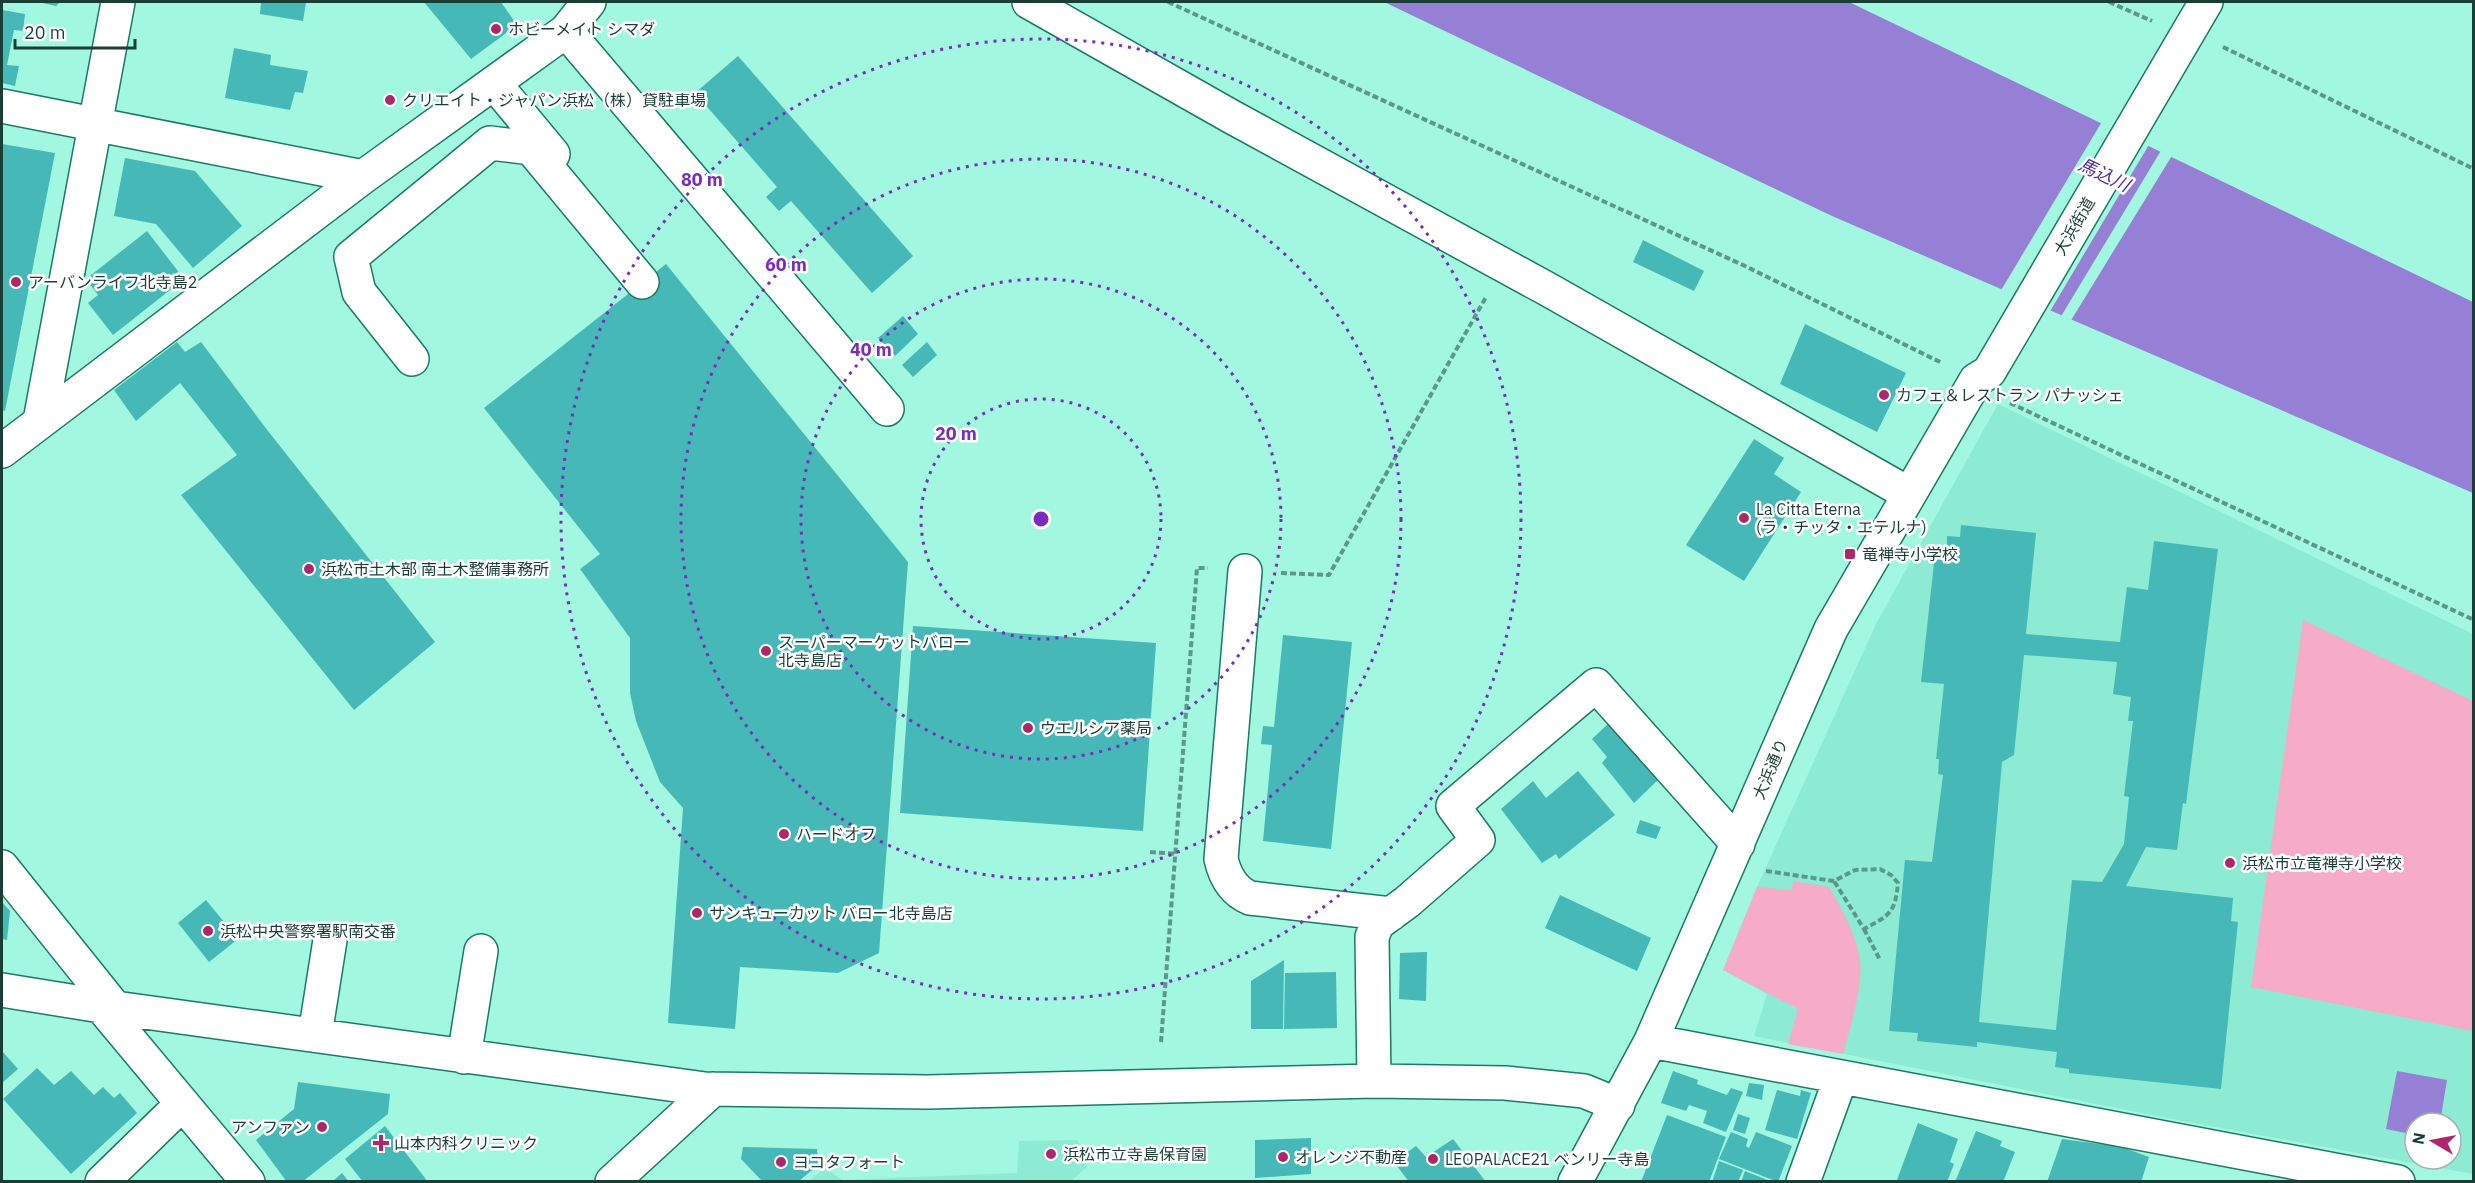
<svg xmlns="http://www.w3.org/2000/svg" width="2475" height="1183" font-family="'IBM Plex Sans','Noto Sans JP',sans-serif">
	<rect width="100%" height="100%" fill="#a1f7df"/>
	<path fill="#8cebd2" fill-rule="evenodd" d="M 1998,404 L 2473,634 L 2473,1174 L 2177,1120 L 1754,1036 L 1767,994 L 1723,970 L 1757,887 L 1876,624 ZM 2415,1123 L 2451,1123 L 2451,1159 L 2415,1159 Z
		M 1078,1140 L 1087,1167 L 1071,1181 L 809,1181 L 825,1168 L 842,1180 L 1017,1173 L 1019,1141 Z"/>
	<path fill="#f6abc8" d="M 2303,620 L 2473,701 L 2473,1031 L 2251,987 Z
		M 1793,881 L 1829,887 C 1842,910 1857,935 1860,961 C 1863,987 1850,1028 1843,1054 L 1788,1044 L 1798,1009 L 1723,970 L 1757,887 L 1792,890 Z"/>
	<path fill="#9680d6" d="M 1384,2 L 1849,2 L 2473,302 L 2473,493 L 1832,216 Z
		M 2397,1071 L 2447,1080 L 2440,1123 L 2415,1123 L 2415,1135 L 2386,1129 Z"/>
	<path fill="#a1f7df" d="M 2103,120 L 2150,143 L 2049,313 L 2000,292 Z
		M 2162,149 L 2173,154 L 2070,322 L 2060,318 Z"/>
	<path fill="#46b8b8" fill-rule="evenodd" d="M 38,2 L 60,2 L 56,6 Z
		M 261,2 L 306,2 L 303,21 L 260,14 Z
		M 424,2 L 501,2 L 517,25 L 471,59 Z
		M 2,10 L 25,14 L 23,31 L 14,30 L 7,65 L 19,66 L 15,86 L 2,83 Z
		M 234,48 L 271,55 L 270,65 L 308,71 L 303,93 L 295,92 L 290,110 L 225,98 Z
		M 738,56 L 913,256 L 872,293 L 791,201 L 779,211 L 766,197 L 777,187 L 695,93 Z
		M 2,144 L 55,153 L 5,411 L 2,410 Z
		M 125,158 L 195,171 L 242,226 L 193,268 L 156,224 L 114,216 Z
		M 147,231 L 184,279 L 113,335 L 88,303 L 98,295 L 86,279 Z
		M 1643,240 L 1704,271 L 1694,291 L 1633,262 Z
		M 666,264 L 908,562 L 879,953 L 838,973 L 740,967 L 735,1029 L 668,1023 L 683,808 L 660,782 L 636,721 L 630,693 L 630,638 L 580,569 L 600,554 L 484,408 Z
		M 903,316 L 918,334 L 895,356 L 878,338 Z
		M 1805,324 L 1906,373 L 1877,432 L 1780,384 Z
		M 177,342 L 185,352 L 201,342 L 268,431 L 435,642 L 354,710 L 181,495 L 237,455 L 180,383 L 136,421 L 114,390 Z
		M 927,342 L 937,355 L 913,377 L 902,365 Z
		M 1754,439 L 1784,458 L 1774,474 L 1801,492 L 1744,581 L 1686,545 Z
		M 1961,525 L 2036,533 L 2026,634 L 2120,642 L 2127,587 L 2148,590 L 2154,541 L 2218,549 L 2186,804 L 2183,803 L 2177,850 L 2146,847 L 2126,886 L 2233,898 L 2231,921 L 2238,922 L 2221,1089 L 2069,1073 L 2069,1069 L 2055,1067 L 2057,1052 L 1977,1042 L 1977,1047 L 1917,1041 L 1918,1033 L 1889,1031 L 1905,860 L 1932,862 L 1943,775 L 1938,774 L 1939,759 L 1936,759 L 1944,684 L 1921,682 L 1936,545 L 1947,546 L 1947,536 L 1960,537 ZM 2024,655 L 2117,662 L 2113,694 L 2131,697 L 2128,721 L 2133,721 L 2124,796 L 2129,797 L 2124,844 L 2102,882 L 2072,880 L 2056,1030 L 1979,1022 L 2002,762 L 2014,755 Z
		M 913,626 L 1156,643 L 1143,831 L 900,813 Z
		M 1283,635 L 1352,642 L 1331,849 L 1263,841 L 1272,745 L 1261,744 L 1263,726 L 1274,727 Z
		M 1609,723 L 1660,778 L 1634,803 L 1602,763 L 1607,757 L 1592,739 Z
		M 1578,771 L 1615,815 L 1559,859 L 1556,854 L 1542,863 L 1501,809 L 1533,781 L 1546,798 Z
		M 1640,820 L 1661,827 L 1656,839 L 1636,833 Z
		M 1560,895 L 1651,938 L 1637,971 L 1545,928 Z
		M 206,900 L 238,939 L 209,962 L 178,923 Z
		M 2,902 L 10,911 L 7,940 L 2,939 Z
		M 1427,952 L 1426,1001 L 1399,999 L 1400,953 Z
		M 1284,960 L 1283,1029 L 1251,1029 L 1251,981 Z
		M 1336,972 L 1337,1028 L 1284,1029 L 1285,973 Z
		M 2,1051 L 18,1069 L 2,1083 Z
		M 37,1068 L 54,1085 L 71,1071 L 94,1095 L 103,1087 L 114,1098 L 120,1093 L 137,1113 L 71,1174 L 3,1099 Z
		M 1673,1071 L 1698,1080 L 1697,1084 L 1727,1095 L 1731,1088 L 1743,1092 L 1726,1132 L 1703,1123 L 1707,1111 L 1689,1105 L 1686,1111 L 1661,1103 Z
		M 298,1082 L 390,1094 L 388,1114 L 302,1182 L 287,1182 L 256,1140 L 294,1109 Z
		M 1749,1083 L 1764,1085 L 1762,1100 L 1746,1096 Z
		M 1777,1090 L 1800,1096 L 1801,1090 L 1811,1093 L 1797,1139 L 1765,1130 Z
		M 1738,1114 L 1750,1118 L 1745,1134 L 1733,1130 Z
		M 1667,1115 L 1726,1137 L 1709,1182 L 1641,1182 Z
		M 1918,1123 L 1958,1139 L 1950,1162 L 1954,1164 L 1947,1182 L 1897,1180 Z
		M 385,1126 L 428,1182 L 363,1182 L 345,1159 Z
		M 1976,1131 L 2002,1141 L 2000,1146 L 2015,1152 L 2003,1182 L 1955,1182 Z
		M 1731,1132 L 1748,1139 L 1746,1146 L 1749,1148 L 1756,1132 L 1792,1146 L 1778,1182 L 1719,1159 Z
		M 1311,1138 L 1311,1174 L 1255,1178 L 1255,1140 Z
		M 1453,1139 L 1486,1182 L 1409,1182 L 1394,1162 L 1416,1146 L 1426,1157 Z
		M 2062,1139 L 2122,1147 L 2149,1157 L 2141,1182 L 2047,1182 Z
		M 743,1147 L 817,1149 L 818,1165 L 798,1182 L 763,1182 L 741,1159 Z
		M 1719,1161 L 1743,1170 L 1738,1182 L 1712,1182 Z
		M 1745,1171 L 1770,1181 L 1770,1182 L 1741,1182 Z
		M 342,1173 L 349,1182 L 332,1182 Z"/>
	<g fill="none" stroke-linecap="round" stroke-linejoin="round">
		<g stroke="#1b7a65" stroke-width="36">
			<path id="minor" d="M 1029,2 L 1232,117 L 1549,290 L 1909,494
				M 566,31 L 589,2
				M 494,83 L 553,154
				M 2,106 L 363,177
				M 412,359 L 359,292 L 351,257 L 490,143 L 531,148 L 642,282
				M 40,421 L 118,2
				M 2,451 L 363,177 L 566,31 L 887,409
				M 1245,571 L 1221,859 C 1225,876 1233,891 1250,898 L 1391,914
				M 2,867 L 115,1008
				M 2,990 L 101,1006 L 705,1089 L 928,1092 L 1374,1081 L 1505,1083 L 1584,1091 L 1618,1105
				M 101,1006 L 248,1182
				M 315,1035 L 330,940
				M 1651,1041 L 2398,1182
				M 464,1057 L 481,951
				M 1374,1081 L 1372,937 L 1377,924 L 1407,902 L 1478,840 L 1453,806 L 1596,685 L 1738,844
				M 102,1182 L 182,1104
				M 612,1182 L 713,1089
				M 1575,1182 L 1651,1041 L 1831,629 L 1976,380 L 1989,372 L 2206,2
				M 1803,1182 L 1841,1077"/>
		</g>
		<path stroke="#5c9888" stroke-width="4" stroke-dasharray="6 3" stroke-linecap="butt" d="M 1168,2 L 1745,266 L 1942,363
			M 2109,2 L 2152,21
			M 2223,47 L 2474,169
			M 2010,403 L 2474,620
			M 1281,573 L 1329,575 L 1486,297
			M 1150,852 L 1177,854
			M 1766,871 L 1834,881 L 1855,870 L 1880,869 L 1891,875 L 1898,883 C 1895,913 1890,915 1864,929 L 1834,881
			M 1864,929 L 1880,960
			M 1161,1042 L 1197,568 L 1208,568"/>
		<use href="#minor" stroke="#fff" stroke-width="33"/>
	</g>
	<g fill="none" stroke="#7b2cbf" stroke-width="3" stroke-dasharray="3 6">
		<circle cx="1041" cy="519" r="120"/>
		<circle cx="1041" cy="519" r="240"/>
		<circle cx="1041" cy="519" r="360"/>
		<circle cx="1041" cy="519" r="480"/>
	</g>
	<g fill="#ae276c" stroke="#fff" stroke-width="2">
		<circle cx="496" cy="29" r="6"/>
		<circle cx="390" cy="100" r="6"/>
		<circle cx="16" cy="282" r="6"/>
		<circle cx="1884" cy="395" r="6"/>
		<circle cx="1744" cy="518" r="6"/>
		<rect x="1844" y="548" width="12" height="12" rx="3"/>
		<circle cx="309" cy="569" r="6"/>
		<circle cx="766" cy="651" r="6"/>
		<circle cx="1028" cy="728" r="6"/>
		<circle cx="784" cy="834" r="6"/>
		<circle cx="2230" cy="863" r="6"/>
		<circle cx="697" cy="913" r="6"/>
		<circle cx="208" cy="931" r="6"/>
		<circle cx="322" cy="1127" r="6"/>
		<path d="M378 1134h6v6h6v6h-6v6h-6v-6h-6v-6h6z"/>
		<circle cx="1051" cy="1154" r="6"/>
		<circle cx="1283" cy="1157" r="6"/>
		<circle cx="1433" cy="1159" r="6"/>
		<circle cx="781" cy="1162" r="6"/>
	</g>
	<g text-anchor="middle" stroke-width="5" stroke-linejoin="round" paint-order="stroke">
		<g font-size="16" fill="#1a3e35" stroke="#fff" text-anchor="start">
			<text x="508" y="35">ホビーメイト シマダ</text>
			<text x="402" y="106">クリエイト・ジャパン浜松（株）貸駐車場</text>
			<text x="28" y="288">アーバンライフ北寺島2</text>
			<text x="1896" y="401">カフェ＆レストラン パナッシェ</text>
			<text x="1756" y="515">La Citta Eterna<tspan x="1756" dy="18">(ラ・チッタ・エテルナ)</tspan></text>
			<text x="1862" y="560">竜禅寺小学校</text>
			<text x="321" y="575">浜松市土木部 南土木整備事務所</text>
			<text x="778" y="648">スーパーマーケットバロー<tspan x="778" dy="18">北寺島店</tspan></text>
			<text x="1040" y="734">ウエルシア薬局</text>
			<text x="796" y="840">ハードオフ</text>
			<text x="2242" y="869">浜松市立竜禅寺小学校</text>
			<text x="709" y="919">サンキューカット バロー北寺島店</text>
			<text x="220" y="937">浜松中央警察署駅南交番</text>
			<text x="310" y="1133" text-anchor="end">アンファン</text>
			<text x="394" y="1149">山本内科クリニック</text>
			<text x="1063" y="1160">浜松市立寺島保育園</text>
			<text x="1295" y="1163">オレンジ不動産</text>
			<text x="1445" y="1165">LEOPALACE21 ベンリー寺島</text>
			<text x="793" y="1168">ヨコタフォート</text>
		</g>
		<g font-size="16" fill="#1a3e35" stroke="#fff">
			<text transform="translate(2074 226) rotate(-60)" y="6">大浜街道</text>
			<text transform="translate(1770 769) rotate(-67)" y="6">大浜通り</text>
		</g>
		<g font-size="18" font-style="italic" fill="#522e93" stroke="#fff">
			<text transform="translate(2104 175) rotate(25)" y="6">馬込川</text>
		</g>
	</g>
	<circle cx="1041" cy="519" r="9" fill="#7b2cbf" stroke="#fff" stroke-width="3"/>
	<g font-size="18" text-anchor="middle" font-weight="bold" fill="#7b2cbf" stroke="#fff" stroke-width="5" stroke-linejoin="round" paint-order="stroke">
		<text x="702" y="186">80 m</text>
		<text x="786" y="271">60 m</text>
		<text x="871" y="356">40 m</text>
		<text x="956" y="440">20 m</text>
	</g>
	<rect width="2475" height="1183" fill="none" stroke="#1a3e35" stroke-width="6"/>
	<g transform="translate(2433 1141) rotate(280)"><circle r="28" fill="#ffffff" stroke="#a3b2ae" stroke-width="1.5"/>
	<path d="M0-4.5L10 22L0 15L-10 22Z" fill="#ae276c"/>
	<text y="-9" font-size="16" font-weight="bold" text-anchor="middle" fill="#1a3e35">N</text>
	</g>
	<path d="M15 39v9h120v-9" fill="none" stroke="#1a3e35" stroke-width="3"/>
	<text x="24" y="39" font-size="18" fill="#1a3e35" stroke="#ffffff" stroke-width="4.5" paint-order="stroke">20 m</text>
</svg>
